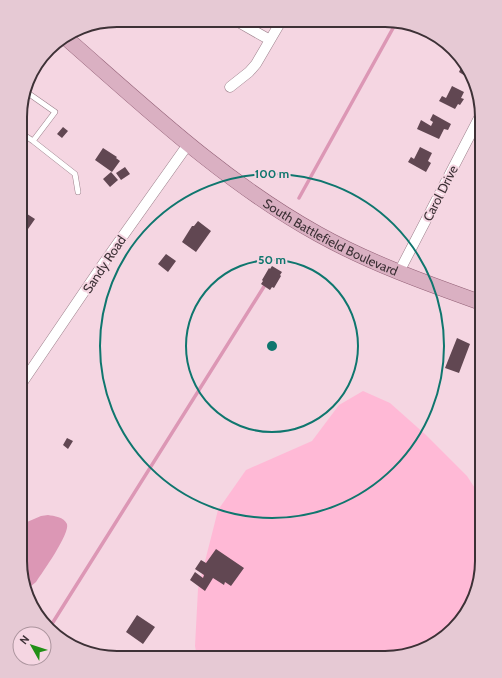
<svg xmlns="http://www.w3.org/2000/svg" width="502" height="678" font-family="Cabin,sans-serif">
	<rect width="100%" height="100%" fill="#f5d6e2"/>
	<path fill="#ffb9d6" d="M 363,391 L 390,403 L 426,435 L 467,476 L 482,499 L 482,568 L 466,615 L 428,648 L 386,658 L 197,657 L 195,646 L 198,589 L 218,510 L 246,470 L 312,441 L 339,405 Z"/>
	<path fill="#dc97b5" d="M 48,515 C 54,516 64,517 67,524 C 70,534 42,573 36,582 L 31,586 L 26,587 L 20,562 L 20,525 L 41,516 Z"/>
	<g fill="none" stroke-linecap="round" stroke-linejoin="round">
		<path stroke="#dc97b5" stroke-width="3.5" d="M 299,198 L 397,21
			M 50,627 L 265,285"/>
	</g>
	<path fill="#614752" d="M 463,63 L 472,74 L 470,79 L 459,72 Z
		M 452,86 L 464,92 L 461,98 L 464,99 L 460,105 L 458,104 L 455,109 L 439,101 L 442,96 L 446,98 Z
		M 433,114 L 451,124 L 448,130 L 444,129 L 439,139 L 417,129 L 421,120 L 431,126 L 433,122 L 430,120 Z
		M 63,127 L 68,131 L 62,138 L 57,134 Z
		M 420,147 L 432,153 L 428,161 L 431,163 L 426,172 L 408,162 L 411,157 L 414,159 Z
		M 103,148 L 117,157 L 116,158 L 120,161 L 112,172 L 95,160 Z
		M 125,167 L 130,174 L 121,180 L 116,173 Z
		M 111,172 L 118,180 L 110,187 L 103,179 Z
		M 24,212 L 35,219 L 28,229 L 21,224 L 21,217 Z
		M 198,221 L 211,231 L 196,252 L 182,242 L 192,226 L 194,226 Z
		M 166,254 L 176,261 L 168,272 L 158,264 Z
		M 272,266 L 282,272 L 280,275 L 281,276 L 274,288 L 272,287 L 270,290 L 261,284 L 263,281 L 262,280 L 269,268 L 270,269 Z
		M 457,338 L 470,344 L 459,373 L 445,368 Z
		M 481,361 L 482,361 L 482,385 L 480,384 L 482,379 L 475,376 Z
		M 67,438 L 73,441 L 68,449 L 63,445 Z
		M 216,549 L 244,568 L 231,586 L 225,582 L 224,585 L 213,578 L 205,591 L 190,580 L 195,572 L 203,578 L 204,575 L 195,569 L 201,560 L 206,563 Z
		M 137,615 L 155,627 L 143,644 L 126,632 Z"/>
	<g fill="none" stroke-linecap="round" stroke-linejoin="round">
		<g stroke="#9b7f8a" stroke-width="6">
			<path id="service" d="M 21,133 L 33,141 L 55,112 L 25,91
				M 33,141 L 75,174 L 78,192"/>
		</g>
		<g stroke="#9b7f8a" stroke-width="11">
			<path id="minor" d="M 240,23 L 270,40
				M 230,87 L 249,72 L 256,64 L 280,23
				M 399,272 L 481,114
				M 20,386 L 103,264 L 189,143"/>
		</g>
		<g stroke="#936177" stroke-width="16">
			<g id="primary">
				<path id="s1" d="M 65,37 C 145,107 224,182 318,234 C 370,263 426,283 482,303"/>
			</g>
		</g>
		<use href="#service" stroke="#fff" stroke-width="5"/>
		<use href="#minor" stroke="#fff" stroke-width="10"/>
		<use href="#primary" stroke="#dab0c2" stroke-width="15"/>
	</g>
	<g fill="none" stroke="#0f766e" stroke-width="2">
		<circle cx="272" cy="346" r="86"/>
		<circle cx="272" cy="346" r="172"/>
	</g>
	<g text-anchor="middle" stroke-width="4" stroke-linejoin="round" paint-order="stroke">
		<g font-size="13" fill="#3d3136" stroke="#f5d6e2">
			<text transform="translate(440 193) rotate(-63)" y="5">Carol Drive</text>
			<text dy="5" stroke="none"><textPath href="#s1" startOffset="334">South Battlefield Boulevard</textPath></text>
			<text transform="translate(104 264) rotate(-56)" y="5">Sandy Road</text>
		</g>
	</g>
	<path d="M0 0H502V678H0ZM117 27H385A90 90 0 0 1 475 117V561A90 90 0 0 1 385 651H117A90 90 0 0 1 27 561V117A90 90 0 0 1 117 27Z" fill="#e6c9d4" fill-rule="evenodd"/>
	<path fill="none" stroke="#3d3136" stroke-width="2" d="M117 27H385A90 90 0 0 1 475 117V561A90 90 0 0 1 385 651H117A90 90 0 0 1 27 561V117A90 90 0 0 1 117 27Z"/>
	<circle cx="272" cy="346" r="6" fill="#0f766e" stroke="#f5d6e2" stroke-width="2"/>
	<g font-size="12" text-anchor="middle" font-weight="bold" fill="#0f766e" stroke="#f5d6e2" stroke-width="4" stroke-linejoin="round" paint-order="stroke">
		<text x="272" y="178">100 m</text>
		<text x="272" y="264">50 m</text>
	</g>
	<g transform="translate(32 646) rotate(309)"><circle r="19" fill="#f5d6e2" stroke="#ab949d"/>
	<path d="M0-3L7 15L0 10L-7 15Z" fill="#228f16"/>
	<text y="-6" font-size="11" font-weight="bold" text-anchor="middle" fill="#3d3136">N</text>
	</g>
</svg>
